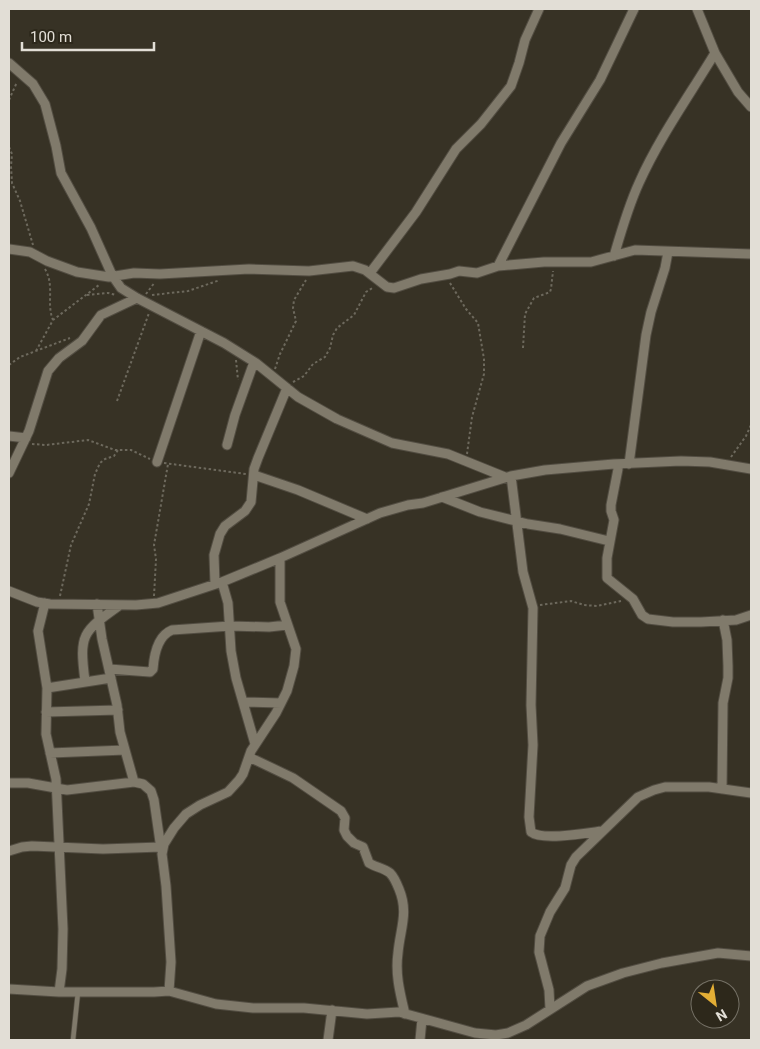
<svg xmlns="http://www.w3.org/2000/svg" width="760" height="1049" font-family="Roboto,sans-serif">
	<rect width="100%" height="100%" fill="#373225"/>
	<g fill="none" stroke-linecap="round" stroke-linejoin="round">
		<g stroke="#524d42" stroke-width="6">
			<path id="service" d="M 73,1040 L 78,992"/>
		</g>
		<g stroke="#524d42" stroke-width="11">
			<path id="minor" d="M 697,9 L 715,53 L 738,92 L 751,107
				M 9,63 L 33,84 L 45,104 L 56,146 L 61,173 L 91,228 L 112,275 L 121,288 L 137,298 L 224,343 L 256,363 L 298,397 L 337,419 L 392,443 L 448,454 L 505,477
				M 9,249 L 30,252 L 47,261 L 77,272 L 109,277 L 134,273 L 160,274 L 249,269 L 309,271 L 353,266 L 365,270 L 387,287 L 394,288 L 421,279 L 450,274 L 459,271 L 477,273 L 498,266 L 544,262 L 591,262 L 635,250 L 751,254
				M 614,256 C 621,232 628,207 639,183 C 659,138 689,96 715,53
				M 498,266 L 561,143 L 600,80 L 634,9
				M 370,273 L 416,212 L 456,149 L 481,124 L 511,86 L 519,63 L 525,40 L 539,9
				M 9,436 L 26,438
				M 227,445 L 235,415 L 254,362
				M 157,462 L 201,331
				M 619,464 L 611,505 L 611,511 L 614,520 L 607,558 L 607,578 L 633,599 L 642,615 L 648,619 L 673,622 L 701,622 L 736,620 L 751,615
				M 629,464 L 646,335 L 651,312 L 665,268 L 668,252
				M 9,473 L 29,431 L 48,371 L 59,358 L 82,341 L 101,315 L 137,298
				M 254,475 L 298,490 L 367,519
				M 511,476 L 523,572 L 533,608 L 531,705 L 533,745 L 529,817 L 531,832 C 542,841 587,833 602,831
				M 442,497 L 480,512 L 528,524 L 560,529 L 609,541
				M 222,582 L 228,603 L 231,651 L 236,678 L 255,744
				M 215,584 L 214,555 L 220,534 L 225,526 L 245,511 L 251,502 L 254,469 L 258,458 L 287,388
				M 9,591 L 37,602 L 50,604 L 136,605 L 158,603 L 222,582 L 280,558 L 380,513 L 408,505 L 423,503 L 511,476 L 545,470 L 614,464 L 681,461 L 710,462 L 751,469
				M 45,603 L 38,631 L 47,688 L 46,734 L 56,779 L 63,929 L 62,969 L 59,992
				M 97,604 L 102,639 L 117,705 L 120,732 L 134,782
				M 109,669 L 150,672 L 153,669 C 154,655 157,636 172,630 L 230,626 L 269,627 L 287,625
				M 85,681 C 79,634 82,632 120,605
				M 47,688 L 111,678
				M 244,702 L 281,703
				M 46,712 L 118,710
				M 50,753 L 125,750
				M 249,757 L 293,778 L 341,811 L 345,818 L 344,830 L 347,836 L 354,843 L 363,847 L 369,863 C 375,867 384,868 390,873 C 394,877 397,884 399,889 C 409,913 400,929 398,953 C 395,974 400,993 405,1014
				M 9,783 L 28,783 L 67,790 L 134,782 L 143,784 L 151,791 L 154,800 L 161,849
				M 722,789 L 723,703 L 728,678 L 728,666 L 727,640 L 723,620
				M 9,851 L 22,847 L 32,846 L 103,849 L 161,847
				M 9,989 L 59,992 L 154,992 L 169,991 L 216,1004 L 253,1008 L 304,1008 L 367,1014 L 399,1012 L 475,1033 L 496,1035 L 508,1033 L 526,1025 L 587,986 L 623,973 L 662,963 L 718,953 L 751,956
				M 169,991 L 171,962 L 166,886 L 162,854 L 164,844 L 174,828 L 186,814 L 200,805 L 228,792 L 239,780 L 243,774 L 251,751 L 276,713 L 287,691 L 294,666 L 296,649 L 280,602 L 280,558
				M 550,1009 L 549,990 L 539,952 L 540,936 L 550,912 L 565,888 L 571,865 L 576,857 L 638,797 L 654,790 L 665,787 L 709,787 L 751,793
				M 328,1040 L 332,1010
				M 420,1040 L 422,1019"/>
		</g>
		<path stroke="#6d695d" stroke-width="2" stroke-dasharray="2.5 2.5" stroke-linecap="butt" d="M 9,100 L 17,82
			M 9,147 L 12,154 L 11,166 L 12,183 L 20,201 L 33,245
			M 45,269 C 55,286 46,303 53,320
			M 450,283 L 466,309 L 478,323 L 484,359 L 484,374 L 472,417 L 467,454
			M 146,294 L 155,282
			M 87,295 L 108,293 L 116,295
			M 152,295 L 188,291 L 220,280
			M 523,348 L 525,314 L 534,298 L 550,292 L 551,289 L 553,271
			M 36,351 L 53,320 L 99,285
			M 236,360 L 238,380
			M 9,365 L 20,357 L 70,338
			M 275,369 L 280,354 L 296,321 L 293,308 L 294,300 L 306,280
			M 293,382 L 304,376 L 313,364 L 325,357 L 330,348 L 333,335 L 337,328 L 354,315 L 366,292 L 374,287
			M 117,401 L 149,313
			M 32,444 L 46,445 L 88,440 L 115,450 L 131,450 L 150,459
			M 731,457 L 746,436 L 751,425
			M 164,463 L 246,474
			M 60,596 L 71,545 L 89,504 L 95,474 L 100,463 L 105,459 L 114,456 L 118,450
			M 154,596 L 156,559 L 154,545 L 168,464
			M 540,605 L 571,601 L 584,605 L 597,606 L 621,601"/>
		<use href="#service" stroke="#807a6b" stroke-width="4.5"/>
		<use href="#minor" stroke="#807a6b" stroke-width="9"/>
	</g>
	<rect width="760" height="1049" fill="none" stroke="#e2ded6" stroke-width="20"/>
	<g transform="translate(715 1004) rotate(150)"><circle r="24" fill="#2d281b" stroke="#757166"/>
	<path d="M0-4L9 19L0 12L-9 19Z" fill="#e3ae35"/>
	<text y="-8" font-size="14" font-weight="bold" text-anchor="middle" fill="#e2ded6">N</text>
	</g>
	<path d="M22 42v8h132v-8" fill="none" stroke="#e2ded6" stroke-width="2.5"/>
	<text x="30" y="42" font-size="15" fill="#e2ded6" stroke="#2d281b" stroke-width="4" paint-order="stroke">100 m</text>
</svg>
